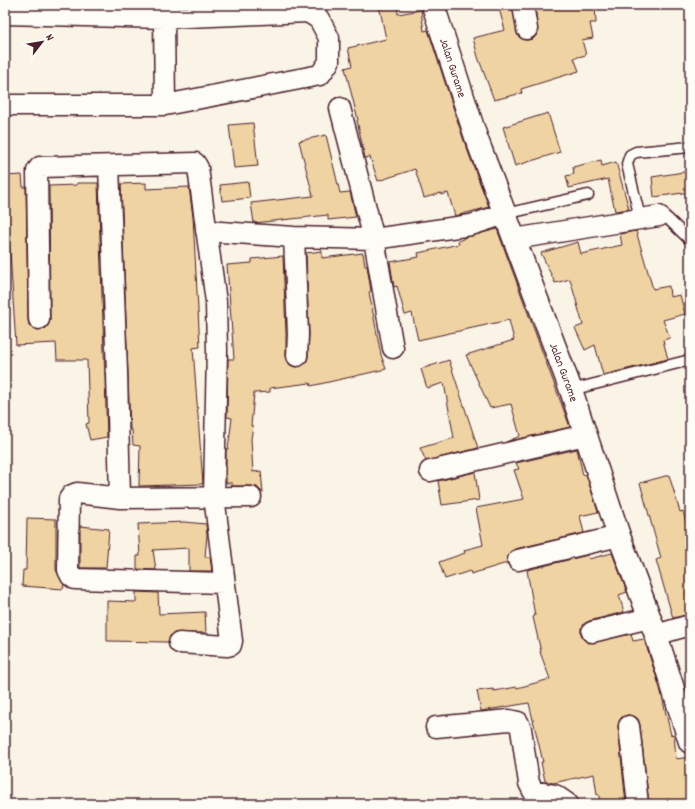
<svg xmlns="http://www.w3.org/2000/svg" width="695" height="809" font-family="Dekko,sans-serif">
	<rect width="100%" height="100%" fill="#faf4e6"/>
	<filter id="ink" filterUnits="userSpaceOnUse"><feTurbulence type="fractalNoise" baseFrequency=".025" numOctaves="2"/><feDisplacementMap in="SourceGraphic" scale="8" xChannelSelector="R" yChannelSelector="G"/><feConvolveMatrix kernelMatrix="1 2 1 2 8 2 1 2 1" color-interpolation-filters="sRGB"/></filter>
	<g filter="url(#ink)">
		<path fill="#f0d3a3" stroke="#4a1f2b" d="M 379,5 L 397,5 L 398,14 L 421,10 L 424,31 L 428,30 L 464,141 L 489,207 L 455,216 L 448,193 L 441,195 L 441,193 L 424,198 L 415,169 L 378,181 L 370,157 L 365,158 L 357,120 L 358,120 L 345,68 L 352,66 L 348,48 L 386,39 Z
			M 498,5 L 512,5 L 518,36 L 523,40 L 528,40 L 534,38 L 538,33 L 535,5 L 595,5 L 596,23 L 590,23 L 593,38 L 582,40 L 586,55 L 574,58 L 579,71 L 521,89 L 522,93 L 494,100 L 478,57 L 473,38 L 505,30 Z
			M 548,113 L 560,152 L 515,166 L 503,127 Z
			M 253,123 L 258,166 L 234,168 L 229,125 Z
			M 326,135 L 340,193 L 350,192 L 356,217 L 328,220 L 328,215 L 254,223 L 251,203 L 313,196 L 299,141 Z
			M 601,160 L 602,166 L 616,162 L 629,209 L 615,211 L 608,179 L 569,188 L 566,176 L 574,174 L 573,167 Z
			M 690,171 L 690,192 L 654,197 L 652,177 Z
			M 22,175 L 23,187 L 26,187 L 28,319 L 29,325 L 39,330 L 45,329 L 49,324 L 50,319 L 49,186 L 77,185 L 77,183 L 98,183 L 107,437 L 90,440 L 86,424 L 89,423 L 87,360 L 57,360 L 56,343 L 16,345 L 5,176 Z
			M 248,182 L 250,198 L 222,201 L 220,185 Z
			M 146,183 L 146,189 L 189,187 L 193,217 L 200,347 L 193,348 L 203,484 L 139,486 L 140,446 L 133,445 L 132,430 L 130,430 L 121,184 Z
			M 497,229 L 570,427 L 506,442 L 520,436 L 511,404 L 490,408 L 466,355 L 514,340 L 509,320 L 418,340 L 412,313 L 405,315 L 397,286 L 394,287 L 390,262 L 419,257 L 418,253 L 459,244 L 458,241 L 463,239 L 463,238 Z
			M 636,231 L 653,289 L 669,286 L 670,297 L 680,295 L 685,314 L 663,320 L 670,338 L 663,340 L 668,359 L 603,375 L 595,345 L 585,350 L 575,328 L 583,325 L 570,279 L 555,283 L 541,253 L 578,242 L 581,254 L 622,245 L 620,234 Z
			M 322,251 L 322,258 L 363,253 L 365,266 L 367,266 L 371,291 L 369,292 L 381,355 L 386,369 L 311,386 L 310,383 L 270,388 L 270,392 L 254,393 L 251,426 L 253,426 L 251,439 L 253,472 L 261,471 L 263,493 L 257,487 L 251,486 L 232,486 L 232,483 L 226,483 L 226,449 L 228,449 L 232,418 L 227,417 L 228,359 L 234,359 L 227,265 L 252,263 L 252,259 L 283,256 L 286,334 L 286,356 L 290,365 L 297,367 L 306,362 L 308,357 L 309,334 L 306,253 Z
			M 449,360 L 478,448 L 426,461 L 420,448 L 454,438 L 444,383 L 427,388 L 421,369 Z
			M 577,449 L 583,475 L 586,474 L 598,512 L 580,516 L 584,533 L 515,549 L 510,552 L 507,557 L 507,563 L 471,574 L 470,571 L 445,579 L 439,562 L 465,553 L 464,550 L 483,545 L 476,508 L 524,499 L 514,470 L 519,469 L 516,463 Z
			M 475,472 L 479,500 L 442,505 L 438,481 Z
			M 669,475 L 680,512 L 683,511 L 690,538 L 690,614 L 673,618 L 656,560 L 661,558 L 640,483 Z
			M 27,518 L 56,519 L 56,570 L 64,585 L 63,589 L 22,586 L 23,570 L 26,570 Z
			M 184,522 L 206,524 L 207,535 L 205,557 L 210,557 L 212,571 L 189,571 L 189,548 L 153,550 L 156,570 L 137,569 L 137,556 L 140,556 L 138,524 Z
			M 80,526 L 109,529 L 106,568 L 80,568 Z
			M 612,553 L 627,592 L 619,595 L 624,612 L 589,621 L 581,628 L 581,635 L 584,640 L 589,643 L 631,634 L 633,641 L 644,639 L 660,688 L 671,735 L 674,734 L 676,759 L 690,757 L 690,804 L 649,804 L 640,725 L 638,719 L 634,716 L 628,715 L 622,717 L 619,721 L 618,727 L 626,804 L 600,804 L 599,795 L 597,795 L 594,774 L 553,783 L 545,781 L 541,762 L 543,762 L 529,703 L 481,711 L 477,691 L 493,689 L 494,691 L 517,687 L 517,688 L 550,679 L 540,652 L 541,652 L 533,617 L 535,616 L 527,570 L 588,555 L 589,559 Z
			M 136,592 L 158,593 L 159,614 L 205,612 L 206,633 L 174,633 L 170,636 L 168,642 L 107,641 L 107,601 L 136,602 Z"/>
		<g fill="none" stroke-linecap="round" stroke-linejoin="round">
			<g stroke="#4a1f2b" stroke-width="13">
				<path id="lane" d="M 505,214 L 588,195
					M 659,216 L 667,218 L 690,240
					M 640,218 L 627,164 L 630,155 L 636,152 L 690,147
					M 571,390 L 690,360"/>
			</g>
			<g stroke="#4a1f2b" stroke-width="23">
				<path id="street" d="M 523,5 L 527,29
					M 5,14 L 164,18 L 308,12 L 319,19 L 329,38 L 329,62 L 320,75 L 165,105 L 5,105
					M 165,105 L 164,18 L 169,5
					M 340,108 L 374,239 L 393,348
					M 109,166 L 117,372 L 120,498 L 251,497
					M 206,231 L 294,237 L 374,239 L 471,225 L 505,214
					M 294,237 L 298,334 L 297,356
					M 514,239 L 659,216
					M 39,319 L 37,171 L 40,167 L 195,163 L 198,168 L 216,302 L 217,350 L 214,496 L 232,641 L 231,645 L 227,646 L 179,643
					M 430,471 L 585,435
					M 120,498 L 77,493 L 72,495 L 69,499 L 68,570 L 71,576 L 75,579 L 224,583
					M 518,560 L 619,536
					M 592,632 L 649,618
					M 656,635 L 690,625
					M 629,726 L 638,804
					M 436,727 L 509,720 L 518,722 L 521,729 L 529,783 L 533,791 L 555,795 L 568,804"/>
			</g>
			<g stroke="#4a1f2b" stroke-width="25">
				<g id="secondary">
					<path id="s1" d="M 433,5 L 476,137 L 571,390 L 619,536 L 656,635 L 690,742"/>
				</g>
			</g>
			<use href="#lane" stroke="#fdfcf7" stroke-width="10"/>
			<use href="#street" stroke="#fdfcf7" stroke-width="20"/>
			<use href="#secondary" stroke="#fdfcf7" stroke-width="22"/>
		</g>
	</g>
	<g text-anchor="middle" stroke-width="3.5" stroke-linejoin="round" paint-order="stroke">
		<g font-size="12" fill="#4a1f2b" stroke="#fdfcf7">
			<text dy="4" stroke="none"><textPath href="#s1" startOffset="66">Jalan Gurame</textPath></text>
			<text dy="4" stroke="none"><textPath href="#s1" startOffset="390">Jalan Gurame</textPath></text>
		</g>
	</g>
	<rect width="695" height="809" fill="none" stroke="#fdfcf7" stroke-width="20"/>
	<rect x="10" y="10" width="675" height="789" fill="none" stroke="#4a1f2b" stroke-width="1.5" filter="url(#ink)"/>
	<g transform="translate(42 42) rotate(59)" stroke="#fdfcf7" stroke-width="3" paint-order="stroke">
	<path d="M0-3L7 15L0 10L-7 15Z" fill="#4a1f2b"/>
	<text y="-6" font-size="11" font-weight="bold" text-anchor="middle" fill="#4a1f2b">N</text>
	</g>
</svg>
